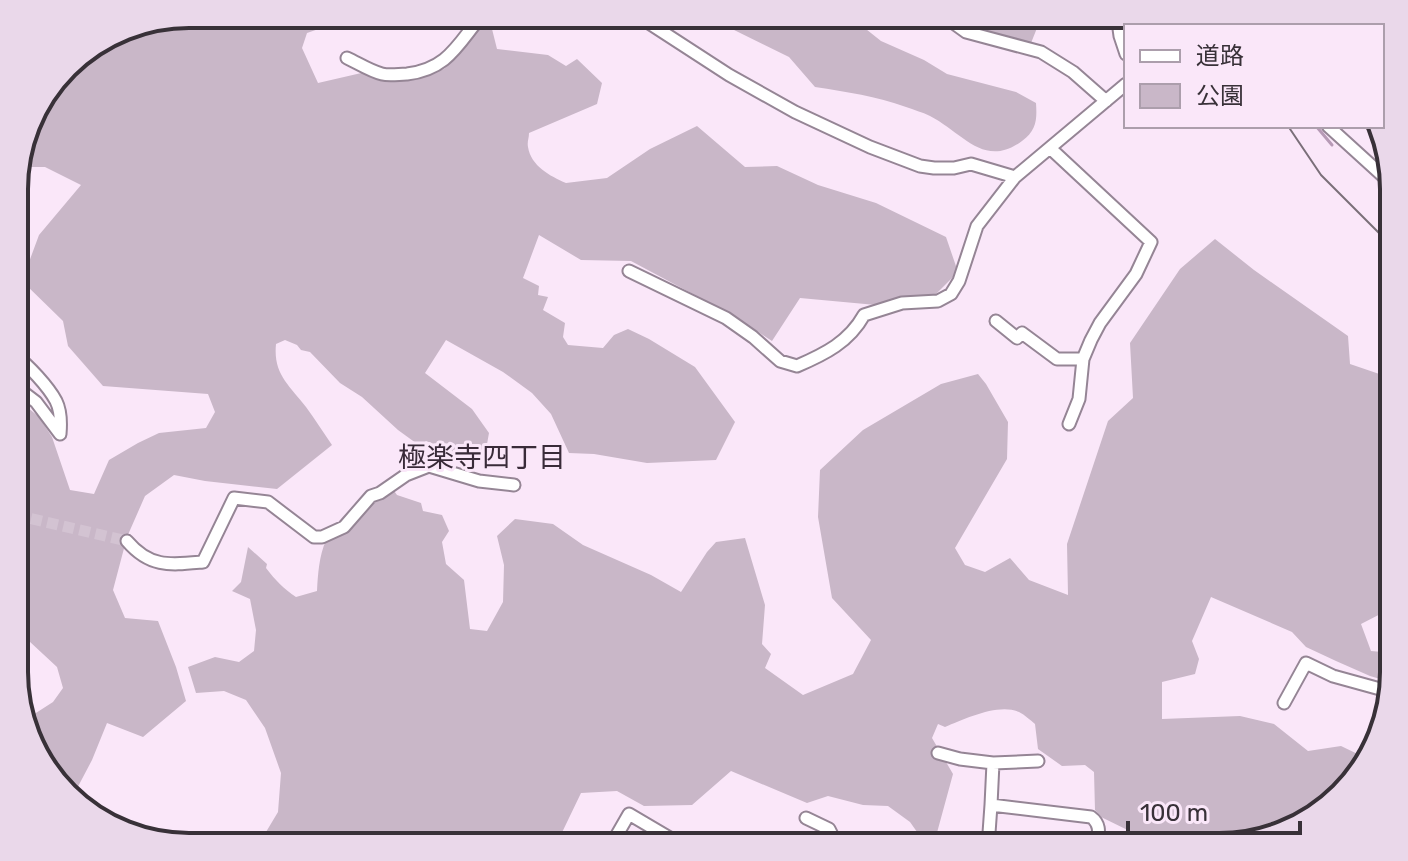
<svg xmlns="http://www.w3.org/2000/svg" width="1408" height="861" font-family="Rubik,'Noto Sans JP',sans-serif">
	<rect width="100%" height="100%" fill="#fae7f9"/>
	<path fill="#c9b7c8" d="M 189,14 L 357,14 L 353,17 L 307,33 L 302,48 L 318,83 L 383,68 L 409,77 L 444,69 L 486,21 L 492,29 L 497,49 L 548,55 L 566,66 L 577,59 L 602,83 L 597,104 L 529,133 C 529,138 527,142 528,147 C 531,166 550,176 566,183 L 607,178 L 650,149 L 697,126 L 745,167 L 777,166 L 818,185 L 876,203 L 946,237 L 958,272 L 935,295 L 876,305 L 800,298 L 772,341 L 734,316 L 631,261 L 581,260 L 539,235 L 523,278 L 539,286 L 538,295 L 548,297 L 543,310 L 565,323 L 563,337 L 568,345 L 603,348 L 614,335 L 628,329 L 649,339 L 695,367 L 735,422 L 716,460 L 647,463 L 594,454 L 569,453 L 551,414 L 532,393 L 503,372 L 446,340 L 425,373 L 472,409 L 489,433 L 485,455 L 467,457 L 426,441 L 420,446 L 398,430 L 362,397 L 340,383 L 310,352 L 301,350 L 297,345 L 285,340 L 276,344 C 273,374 289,385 306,407 C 315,419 323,432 332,445 L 277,489 L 205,481 L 174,475 L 145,496 L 127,537 L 113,590 L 125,618 L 158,621 L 176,667 L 186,701 L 143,737 L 107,723 L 92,760 L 72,798 L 43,769 L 25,720 L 53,702 L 63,688 L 57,667 L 15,628 L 15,397 L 39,417 L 52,437 L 70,490 L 94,494 L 109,460 L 138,443 L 159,433 L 206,428 L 215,412 L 208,394 L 103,386 L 68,346 L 63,321 L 22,281 L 39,235 L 81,185 L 45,167 L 15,167 L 32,111 L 73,58 L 122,27 Z
		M 717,14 L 847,14 L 881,41 L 924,60 L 947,74 L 1016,92 L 1036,103 C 1037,119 1037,130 1022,141 C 984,169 963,133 930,116 C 922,112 914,110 906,107 C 876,96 847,92 815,87 L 789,57 L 728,27 Z
		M 953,14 L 1032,14 L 1037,28 L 1031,43 L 983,30 Z
		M 1125,14 L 1172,14 L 1162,26 L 1131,26 Z
		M 1215,239 L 1254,270 L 1348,336 L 1350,364 L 1394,379 L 1394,607 L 1361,624 L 1371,651 L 1394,653 L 1394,683 L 1370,676 L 1336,661 L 1306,647 L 1292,632 L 1211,597 L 1192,641 L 1199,659 L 1195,674 L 1162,682 L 1162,719 L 1240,716 L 1274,724 L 1308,751 L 1341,746 L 1368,759 L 1365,769 L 1307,823 L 1230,847 L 1148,847 L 1148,840 L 1101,817 L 1095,810 L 1094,772 L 1085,765 L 1062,766 L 1038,749 L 1035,724 C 1030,720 1025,715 1019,712 C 998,703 965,719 945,727 L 938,724 L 932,738 L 953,774 L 935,840 L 922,839 L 910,822 L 888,806 L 863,805 L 828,796 L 807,803 L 731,771 L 692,805 L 644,806 L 617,791 L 581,793 L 556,845 L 558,847 L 257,847 L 278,812 L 281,773 L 265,728 L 246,700 L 224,691 L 196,693 L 188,667 L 215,657 L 239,662 L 254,651 L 256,630 L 250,599 L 232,591 L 241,582 L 248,547 L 267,564 L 266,568 C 275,580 284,589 296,597 L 317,591 C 318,573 319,557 326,540 C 333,525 377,498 392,488 L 397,495 L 421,503 L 423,511 L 442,515 L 449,531 L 442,542 L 446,564 L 464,580 L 470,629 L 487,631 L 503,602 L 504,565 L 497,536 L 515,519 L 553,524 L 583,545 L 651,575 L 681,592 L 707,552 L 716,542 L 745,538 L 765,605 L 762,644 L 771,654 L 765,668 L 803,695 L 853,674 L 871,640 L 832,598 L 818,517 L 820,470 L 863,430 L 941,384 L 978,374 L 986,384 L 1008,422 L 1007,459 L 955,548 L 965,565 L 985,572 L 1010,558 L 1029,580 L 1068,595 L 1067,544 L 1108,421 L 1133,398 L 1130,343 L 1180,269 Z"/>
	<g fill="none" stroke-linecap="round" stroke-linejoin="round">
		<path stroke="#b79ab6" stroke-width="3" d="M 1316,126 L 1332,145"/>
		<path stroke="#d3c3d2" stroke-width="11" stroke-dasharray="11 5.5" stroke-linecap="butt" d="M 15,515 L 127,541"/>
		<g stroke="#958595" stroke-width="15">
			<path id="minor" d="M 635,14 L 729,75 L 795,112 L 870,147 L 920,166 L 934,168 L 954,168 L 971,164 L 1015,177
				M 941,14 L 966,32 L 1041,52 L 1073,72 L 1106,101
				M 1117,14 L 1120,36 L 1126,54
				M 1245,22 L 1246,26
				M 1210,26 L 1226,16
				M 347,58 C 358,63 370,71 382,74 C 390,76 399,74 407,74 C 449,69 458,43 483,14
				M 1328,126 L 1394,186
				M 1050,148 L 1151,242 L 1136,274 L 1100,323 L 1091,340 L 1083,359 L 1079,399 L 1069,424
				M 629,271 L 726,318 L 753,337 L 780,361 L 797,366 C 825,354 849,342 864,315 L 902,303 L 938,301 L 951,294 L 959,281 L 977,226 L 1015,177 L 1126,84
				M 996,321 L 1017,338 L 1022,333 L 1057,359 L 1083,359
				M 15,355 C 28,365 48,386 56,401 C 61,411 61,423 60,434
				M 15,386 L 36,402 L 60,434
				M 127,541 C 150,568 170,565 203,562 L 234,498 L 268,502 L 314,537 L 322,537 L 344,527 L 371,496 L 380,493 L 406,475 L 429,466 L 479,481 L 514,485
				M 1284,703 L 1306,663 L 1333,676 L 1391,692
				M 938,753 L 960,759 L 993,763 L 1038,761
				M 991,805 L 993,763
				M 806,818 L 829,829 L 838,847
				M 610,847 L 629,814 L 685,847
				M 988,847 L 991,805 L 1091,817 C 1102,825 1098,835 1097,847"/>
		</g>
		<use href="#minor" stroke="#fff" stroke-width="11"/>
		<path stroke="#7a6f79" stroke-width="2" d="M 1229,17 L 1233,26
			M 1288,126 L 1321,175 L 1394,248"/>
	</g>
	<g text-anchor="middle" stroke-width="6" stroke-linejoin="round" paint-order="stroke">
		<g font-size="28" fill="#392b39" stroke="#fae7f9">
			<text x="482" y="467">極楽寺四丁目</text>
		</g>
	</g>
	<path d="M0 0H1408V861H0ZM189 28H1219A161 161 0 0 1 1380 189V672A161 161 0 0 1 1219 833H189A161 161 0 0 1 28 672V189A161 161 0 0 1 189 28Z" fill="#ead8ea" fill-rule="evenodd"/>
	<path fill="none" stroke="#383138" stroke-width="4" d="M189 28H1219A161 161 0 0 1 1380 189V672A161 161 0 0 1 1219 833H189A161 161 0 0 1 28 672V189A161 161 0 0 1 189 28Z"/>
	<rect x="1124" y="24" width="260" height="104" fill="#fae7f9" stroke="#ac9eac" stroke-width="2"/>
	<rect x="1140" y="50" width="40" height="12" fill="#ffffff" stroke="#ac9eac" stroke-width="2"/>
	<text x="1196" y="64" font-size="24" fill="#383138">道路</text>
	<rect x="1140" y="84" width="40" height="24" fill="#c9b7c8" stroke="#ac9eac" stroke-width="2"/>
	<text x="1196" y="104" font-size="24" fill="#383138">公園</text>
	<path d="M1128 821v12h172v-12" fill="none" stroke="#383138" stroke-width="4"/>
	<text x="1140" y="821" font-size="24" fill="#383138" stroke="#fae7f9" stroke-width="6" paint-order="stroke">100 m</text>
</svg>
